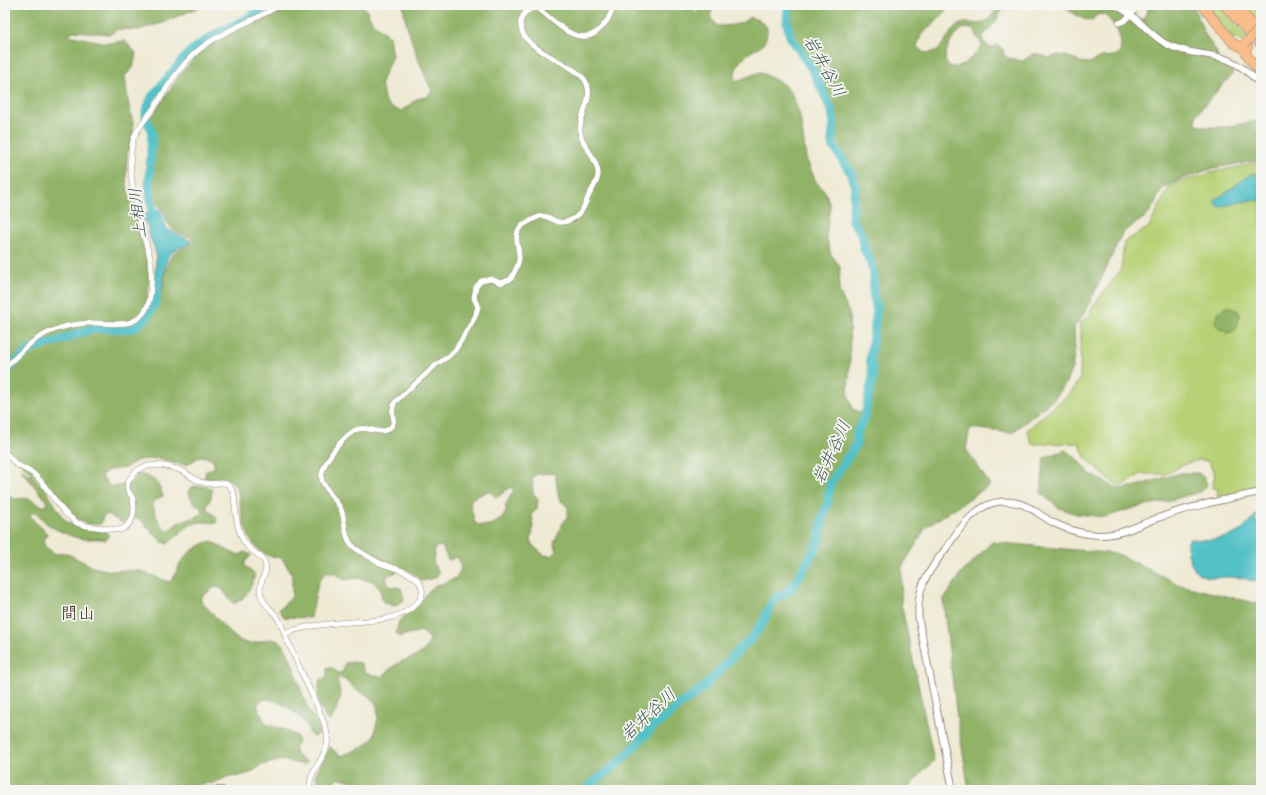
<svg xmlns="http://www.w3.org/2000/svg" width="1266" height="795" font-family="'Indie Flower','Klee One',sans-serif">
	<rect width="100%" height="100%" fill="#f6f6f2"/>
	<filter id="ink" filterUnits="userSpaceOnUse"><feTurbulence type="fractalNoise" baseFrequency=".025" numOctaves="2"/><feDisplacementMap in="SourceGraphic" scale="8" xChannelSelector="R" yChannelSelector="G"/><feConvolveMatrix kernelMatrix="1 2 1 2 8 2 1 2 1" color-interpolation-filters="sRGB"/></filter>
	<filter id="wash" filterUnits="userSpaceOnUse"><feTurbulence type="fractalNoise" baseFrequency=".012" numOctaves="4" result="noise"/><feDisplacementMap in="SourceGraphic" scale="16" xChannelSelector="R" yChannelSelector="G"/><feGaussianBlur stdDeviation="0.9" result="paint"/><feColorMatrix in="noise" values="0 0 0 0 0 0 0 0 0 0 0 0 0 0 0 0 0 1.4 0 .05"/><feComposite in="paint" operator="in"/></filter>
	<g filter="url(#wash)">
		<rect width="100%" height="100%" fill="#efead4"/>
		<path fill="#b7d176" stroke="#797e4a" d="M 1205,5 L 1219,5 L 1248,37 L 1243,42 L 1233,38 Z
			M 1241,5 L 1261,5 L 1261,25 L 1260,26 Z
			M 1261,162 L 1261,489 L 1232,495 L 1217,496 L 1218,489 L 1212,488 L 1215,474 L 1208,461 L 1199,460 L 1187,463 L 1166,474 L 1141,474 L 1120,487 L 1108,479 L 1085,457 L 1079,443 L 1032,444 L 1027,430 L 1072,391 L 1080,378 L 1081,334 L 1080,323 L 1091,315 L 1091,309 L 1121,269 L 1124,242 L 1149,227 L 1167,191 L 1172,185 L 1178,182 L 1219,171 Z"/>
		<path fill="#91b367" stroke="#666e42" fill-rule="evenodd" d="M 5,5 L 204,5 L 162,23 L 138,30 L 117,29 L 111,34 L 73,31 L 68,35 L 107,43 L 125,41 L 136,53 L 133,68 L 125,76 L 128,102 L 133,123 L 133,134 L 127,154 L 126,180 L 131,205 L 147,259 L 149,285 L 147,299 L 157,302 C 166,288 164,266 171,257 C 176,250 188,246 195,242 L 191,237 L 174,231 L 167,222 L 163,208 L 155,204 C 147,175 157,148 150,119 L 182,72 L 199,53 L 214,42 L 240,29 L 263,20 L 280,9 L 291,5 L 360,5 L 366,9 L 372,22 L 389,36 L 392,56 L 381,82 L 384,99 L 391,108 L 401,111 L 417,99 L 427,97 L 432,91 C 422,70 405,28 403,5 L 689,5 L 689,7 L 696,12 L 704,5 L 714,5 L 710,16 L 717,26 C 728,25 741,27 749,17 L 759,20 L 767,27 C 768,50 755,46 743,58 C 736,65 735,73 734,82 L 760,72 L 783,84 L 792,94 L 800,116 L 806,158 L 816,182 L 825,191 L 830,206 L 826,236 L 831,255 L 840,266 L 839,291 L 849,313 L 850,359 L 848,395 L 853,409 L 861,413 L 868,407 L 875,377 L 873,359 L 873,342 L 879,314 L 876,289 L 876,272 L 860,222 L 856,216 L 857,184 L 852,169 L 838,150 L 835,140 L 837,120 L 829,96 L 818,74 L 793,37 L 790,25 L 792,5 L 949,5 L 941,17 L 921,35 L 917,47 L 924,53 C 927,52 931,53 933,52 C 945,49 948,29 961,24 C 969,21 975,25 982,23 C 990,22 995,11 998,5 L 1005,5 L 994,24 L 982,37 L 984,42 L 991,48 L 997,45 L 1003,49 L 1004,55 L 1008,58 L 1023,61 L 1034,53 L 1049,58 L 1059,55 L 1069,57 L 1080,62 L 1089,63 L 1101,57 L 1113,56 L 1120,53 C 1123,36 1116,26 1104,14 L 1097,15 L 1092,20 C 1081,20 1070,13 1064,5 L 1105,5 L 1118,12 L 1134,23 L 1143,20 L 1150,5 L 1193,5 L 1205,34 L 1217,53 L 1218,62 L 1232,67 L 1232,75 C 1219,88 1208,101 1196,115 L 1196,125 C 1217,131 1240,124 1261,120 L 1261,160 L 1214,168 L 1178,180 L 1163,188 L 1148,215 L 1122,233 L 1111,258 L 1084,314 L 1074,327 L 1075,350 L 1072,368 L 1066,382 L 1056,397 L 1012,433 L 970,428 L 966,449 L 990,485 L 926,527 L 902,567 L 901,603 L 934,761 L 916,779 L 906,790 L 359,790 C 354,781 349,779 338,778 L 331,786 L 332,790 L 324,790 L 323,786 L 318,783 L 316,773 L 330,747 L 341,756 L 363,747 L 374,737 L 378,718 L 377,705 L 367,695 L 355,689 L 347,681 L 339,677 L 337,680 L 341,696 C 337,705 336,713 330,721 L 326,719 L 317,699 L 320,680 L 327,676 L 327,668 L 332,668 L 338,673 L 343,672 L 345,663 L 353,662 L 361,663 L 365,673 L 382,677 C 386,673 389,669 394,666 C 408,656 422,660 430,640 L 421,631 C 413,634 407,633 400,637 L 396,633 L 399,621 L 418,606 L 426,594 L 433,587 L 456,578 L 461,569 L 458,557 L 448,560 L 442,546 L 435,547 L 433,563 L 439,573 L 435,578 L 422,581 L 411,572 L 401,567 L 396,573 L 389,574 L 386,579 L 389,586 L 401,588 L 404,600 L 394,606 L 383,602 L 380,589 L 373,581 L 356,578 L 344,580 L 334,573 L 325,573 L 318,583 L 311,618 L 284,617 L 279,609 L 292,597 L 292,575 L 282,558 C 278,557 271,557 267,555 C 247,545 243,523 240,503 C 239,494 238,487 231,481 C 225,476 212,481 204,478 L 206,471 L 215,467 L 212,458 L 200,456 L 187,465 L 172,463 L 158,458 L 138,460 L 125,468 L 109,470 L 101,475 L 109,486 C 122,487 130,484 139,474 C 153,477 159,482 163,496 L 157,499 L 152,503 C 156,512 157,527 169,530 L 179,522 L 196,517 L 202,513 L 201,508 L 193,502 L 188,491 L 191,487 L 207,486 L 212,490 L 211,498 L 207,505 L 207,509 L 212,513 L 217,519 L 216,523 C 187,519 187,529 167,544 L 161,541 L 138,518 L 128,519 L 123,523 L 107,514 L 103,517 L 101,524 C 92,525 85,524 77,519 C 64,510 58,494 46,484 C 32,472 18,462 5,450 ZM 964,28 L 972,29 L 976,33 L 977,37 L 982,45 C 981,49 964,66 958,67 C 956,68 951,66 949,66 L 945,61 C 945,49 953,34 964,28 ZM 555,473 L 559,499 L 568,507 L 568,517 L 563,523 L 554,543 L 557,551 L 552,556 L 544,555 L 532,545 L 531,540 L 533,530 L 532,514 L 537,508 L 538,499 L 533,493 L 532,478 L 537,474 ZM 510,487 L 514,490 L 505,506 L 507,510 C 505,513 504,516 502,518 C 495,525 482,528 475,523 L 470,504 L 472,498 L 489,491 L 496,497 L 499,496 Z
			M 1227,307 L 1231,307 L 1239,312 L 1240,317 L 1234,331 L 1228,333 L 1218,327 L 1215,322 L 1219,312 Z
			M 1065,450 L 1076,458 L 1090,474 L 1119,489 L 1137,486 L 1180,473 L 1199,473 L 1205,479 L 1207,485 L 1200,492 L 1163,502 L 1137,507 L 1105,517 L 1077,514 L 1059,508 L 1041,493 L 1044,458 Z
			M 21,470 L 33,476 L 46,490 L 63,518 L 69,523 L 80,528 L 107,532 L 109,537 L 106,540 C 99,538 94,539 87,539 C 78,540 56,530 49,525 C 43,521 40,515 35,512 L 30,514 C 33,523 42,526 47,534 L 43,540 L 45,547 L 56,554 L 66,553 L 93,567 L 110,571 L 138,570 L 169,582 C 175,578 176,572 179,566 C 185,554 198,545 211,541 L 232,553 L 239,555 L 245,552 L 251,555 L 245,562 L 245,566 L 255,575 C 250,590 247,597 234,604 L 221,588 L 215,587 L 201,597 L 201,601 C 212,612 231,639 246,643 C 260,646 268,633 281,643 C 290,650 301,692 306,705 C 310,714 318,722 319,733 L 313,737 C 308,733 309,729 306,724 C 300,714 278,699 267,699 C 264,699 260,702 258,703 L 258,709 L 266,724 L 286,730 L 297,736 L 298,742 L 294,748 C 296,756 300,759 307,762 L 304,765 L 282,760 L 262,765 L 250,773 L 239,776 L 227,777 L 214,783 L 180,786 L 168,784 L 153,790 L 5,790 L 5,500 L 10,497 C 19,501 22,497 29,499 C 36,501 39,507 47,506 L 46,500 Z
			M 992,542 L 1118,554 L 1180,585 L 1255,603 L 1261,601 L 1261,790 L 969,790 L 956,710 L 943,600 L 961,574 Z"/>
		<path fill="#53c1c8" stroke="#477673" d="M 1261,172 L 1261,201 L 1252,200 L 1219,207 C 1216,205 1214,202 1215,199 C 1234,191 1239,176 1261,172 Z
			M 161,209 L 166,228 C 174,234 184,236 192,241 L 191,243 C 163,254 167,257 163,283 C 162,289 161,293 158,298 L 154,296 L 156,257 L 155,249 L 148,233 L 148,227 L 141,216 Z
			M 1261,512 L 1261,514 L 1256,515 L 1255,519 L 1261,530 L 1261,588 L 1259,583 C 1249,579 1239,577 1228,577 C 1219,577 1209,579 1200,574 C 1193,571 1190,560 1188,553 C 1187,547 1186,543 1190,539 C 1210,540 1229,541 1245,527 C 1251,521 1254,516 1261,512 Z"/>
		<g fill="none" stroke-linecap="round" stroke-linejoin="round">
			<path stroke="#53c1c8" stroke-width="9" d="M 154,224 L 149,183 L 152,133 L 146,117 L 146,112 L 152,97 L 188,54 L 195,48 L 216,34 L 252,16 L 268,5
				M 5,373 L 14,363 L 31,349 L 58,341 L 94,328 L 127,329 L 136,327 L 147,317 L 156,302 L 157,285
				M 584,790 L 621,761 L 652,728 L 671,713 L 680,704 L 692,697 L 705,686 L 742,647 L 750,640 L 763,623 L 767,612 L 775,598 L 784,594 L 791,589 L 797,580 L 819,542 L 822,520 L 828,501 L 830,484 L 856,445 L 857,431 L 864,420 L 873,376 L 870,358 L 877,310 L 873,293 L 874,277 L 870,261 L 864,248 L 861,234 L 852,219 L 855,185 L 851,173 L 834,147 L 832,140 L 834,123 L 832,111 L 812,69 L 790,36 L 787,23 L 788,5"/>
		</g>
	</g>
	<g filter="url(#ink)">
		<g fill="none" stroke-linecap="round" stroke-linejoin="round">
			<g stroke="#958a79" stroke-width="6">
				<path id="minor" d="M 1119,23 L 1124,21 L 1140,5
					M 5,368 C 24,349 33,337 60,328 C 70,325 82,323 93,323 C 112,322 132,330 145,311 C 153,299 152,271 150,258 C 148,247 143,237 141,226 C 135,198 126,168 133,140 C 137,126 151,114 158,102 C 169,83 183,62 201,48 C 225,29 255,21 280,5
					M 5,452 L 16,464 L 34,474 L 41,481 L 64,512 L 77,523 L 87,526 L 119,530 C 132,527 136,513 133,500 C 133,496 129,494 128,490 C 124,481 137,469 144,467 C 157,463 175,467 186,473 C 192,477 197,482 205,483 C 218,486 229,476 234,495 C 236,513 236,533 248,547 C 253,552 260,555 264,561 C 271,574 255,581 262,598 C 265,606 273,610 277,617 C 282,624 284,634 288,642 C 298,664 308,686 318,708 C 321,717 326,725 327,734 C 332,756 307,768 310,790
					M 285,634 C 300,627 312,626 328,624 C 355,620 398,625 417,603 C 421,599 423,594 422,589 C 420,572 391,569 378,562 C 371,558 362,553 355,548 C 343,538 346,522 341,509 C 337,502 331,496 327,489 C 326,487 323,484 322,481 C 318,466 345,433 358,429 C 369,426 381,436 390,428 C 397,422 391,414 393,408 C 393,406 394,404 395,402 L 437,364 L 448,357 L 456,349 L 475,317 L 478,307 L 474,298 L 476,287 L 481,281 L 491,279 L 501,283 L 511,279 C 514,273 518,266 519,259 C 520,249 512,235 521,227 C 524,224 538,216 542,216 C 548,216 551,219 556,221 C 563,225 575,219 580,213 C 584,208 586,202 588,197 C 592,189 599,181 598,172 C 596,155 580,144 580,131 C 579,116 593,99 587,84 C 578,61 515,52 521,20 C 523,12 529,9 536,7 C 553,18 575,49 598,31 C 607,23 611,16 614,5"/>
			</g>
			<g stroke="#958a79" stroke-width="8">
				<path id="tertiary" d="M 1114,5 C 1135,13 1147,33 1166,44 C 1185,54 1207,53 1226,59 C 1240,64 1251,74 1261,85
					M 201,790 L 222,790
					M 953,790 L 919,621 C 915,588 928,572 947,547 C 955,535 963,523 974,514 C 990,499 1011,498 1030,508 C 1039,513 1047,520 1056,524 C 1073,532 1093,537 1112,534 C 1129,532 1142,523 1158,518 C 1191,506 1227,499 1261,492"/>
			</g>
			<g stroke="#958a79" stroke-width="10">
				<path id="motorway" d="M 1202,5 L 1233,43 L 1243,48 L 1248,47
					M 1224,5 L 1261,45
					M 1235,5 L 1261,33
					M 1244,44 L 1243,48 L 1250,60 L 1261,72"/>
			</g>
			<use href="#minor" stroke="#fff" stroke-width="5"/>
			<use href="#tertiary" stroke="#fff" stroke-width="6"/>
			<use href="#motorway" stroke="#f9bc8a" stroke-width="9"/>
			<g stroke="#958a79" stroke-width="10" stroke-linecap="butt">
				<path id="motorway-bridge" d="M 1245,43 L 1261,28"/>
			</g>
			<use href="#motorway-bridge" stroke="#f9bc8a" stroke-width="9"/>
		</g>
	</g>
	<g text-anchor="middle" stroke-width="3.5" stroke-linejoin="round" paint-order="stroke">
		<g font-size="17" font-style="italic" fill="#425751" stroke="#f6f6f2">
			<text transform="translate(825 66) rotate(61)" y="6">岩井谷川</text>
			<text transform="translate(137 213) rotate(-96)" y="6">上相川</text>
			<text transform="translate(831 452) rotate(-65)" y="6">岩井谷川</text>
			<text transform="translate(648 714) rotate(-43)" y="6">岩井谷川</text>
		</g>
		<g font-size="17" fill="#3b2a1e" stroke="#f6f6f2">
			<text x="78" y="619">間山</text>
		</g>
	</g>
	<rect width="1266" height="795" fill="none" stroke="#f6f6f2" stroke-width="20"/>
</svg>
